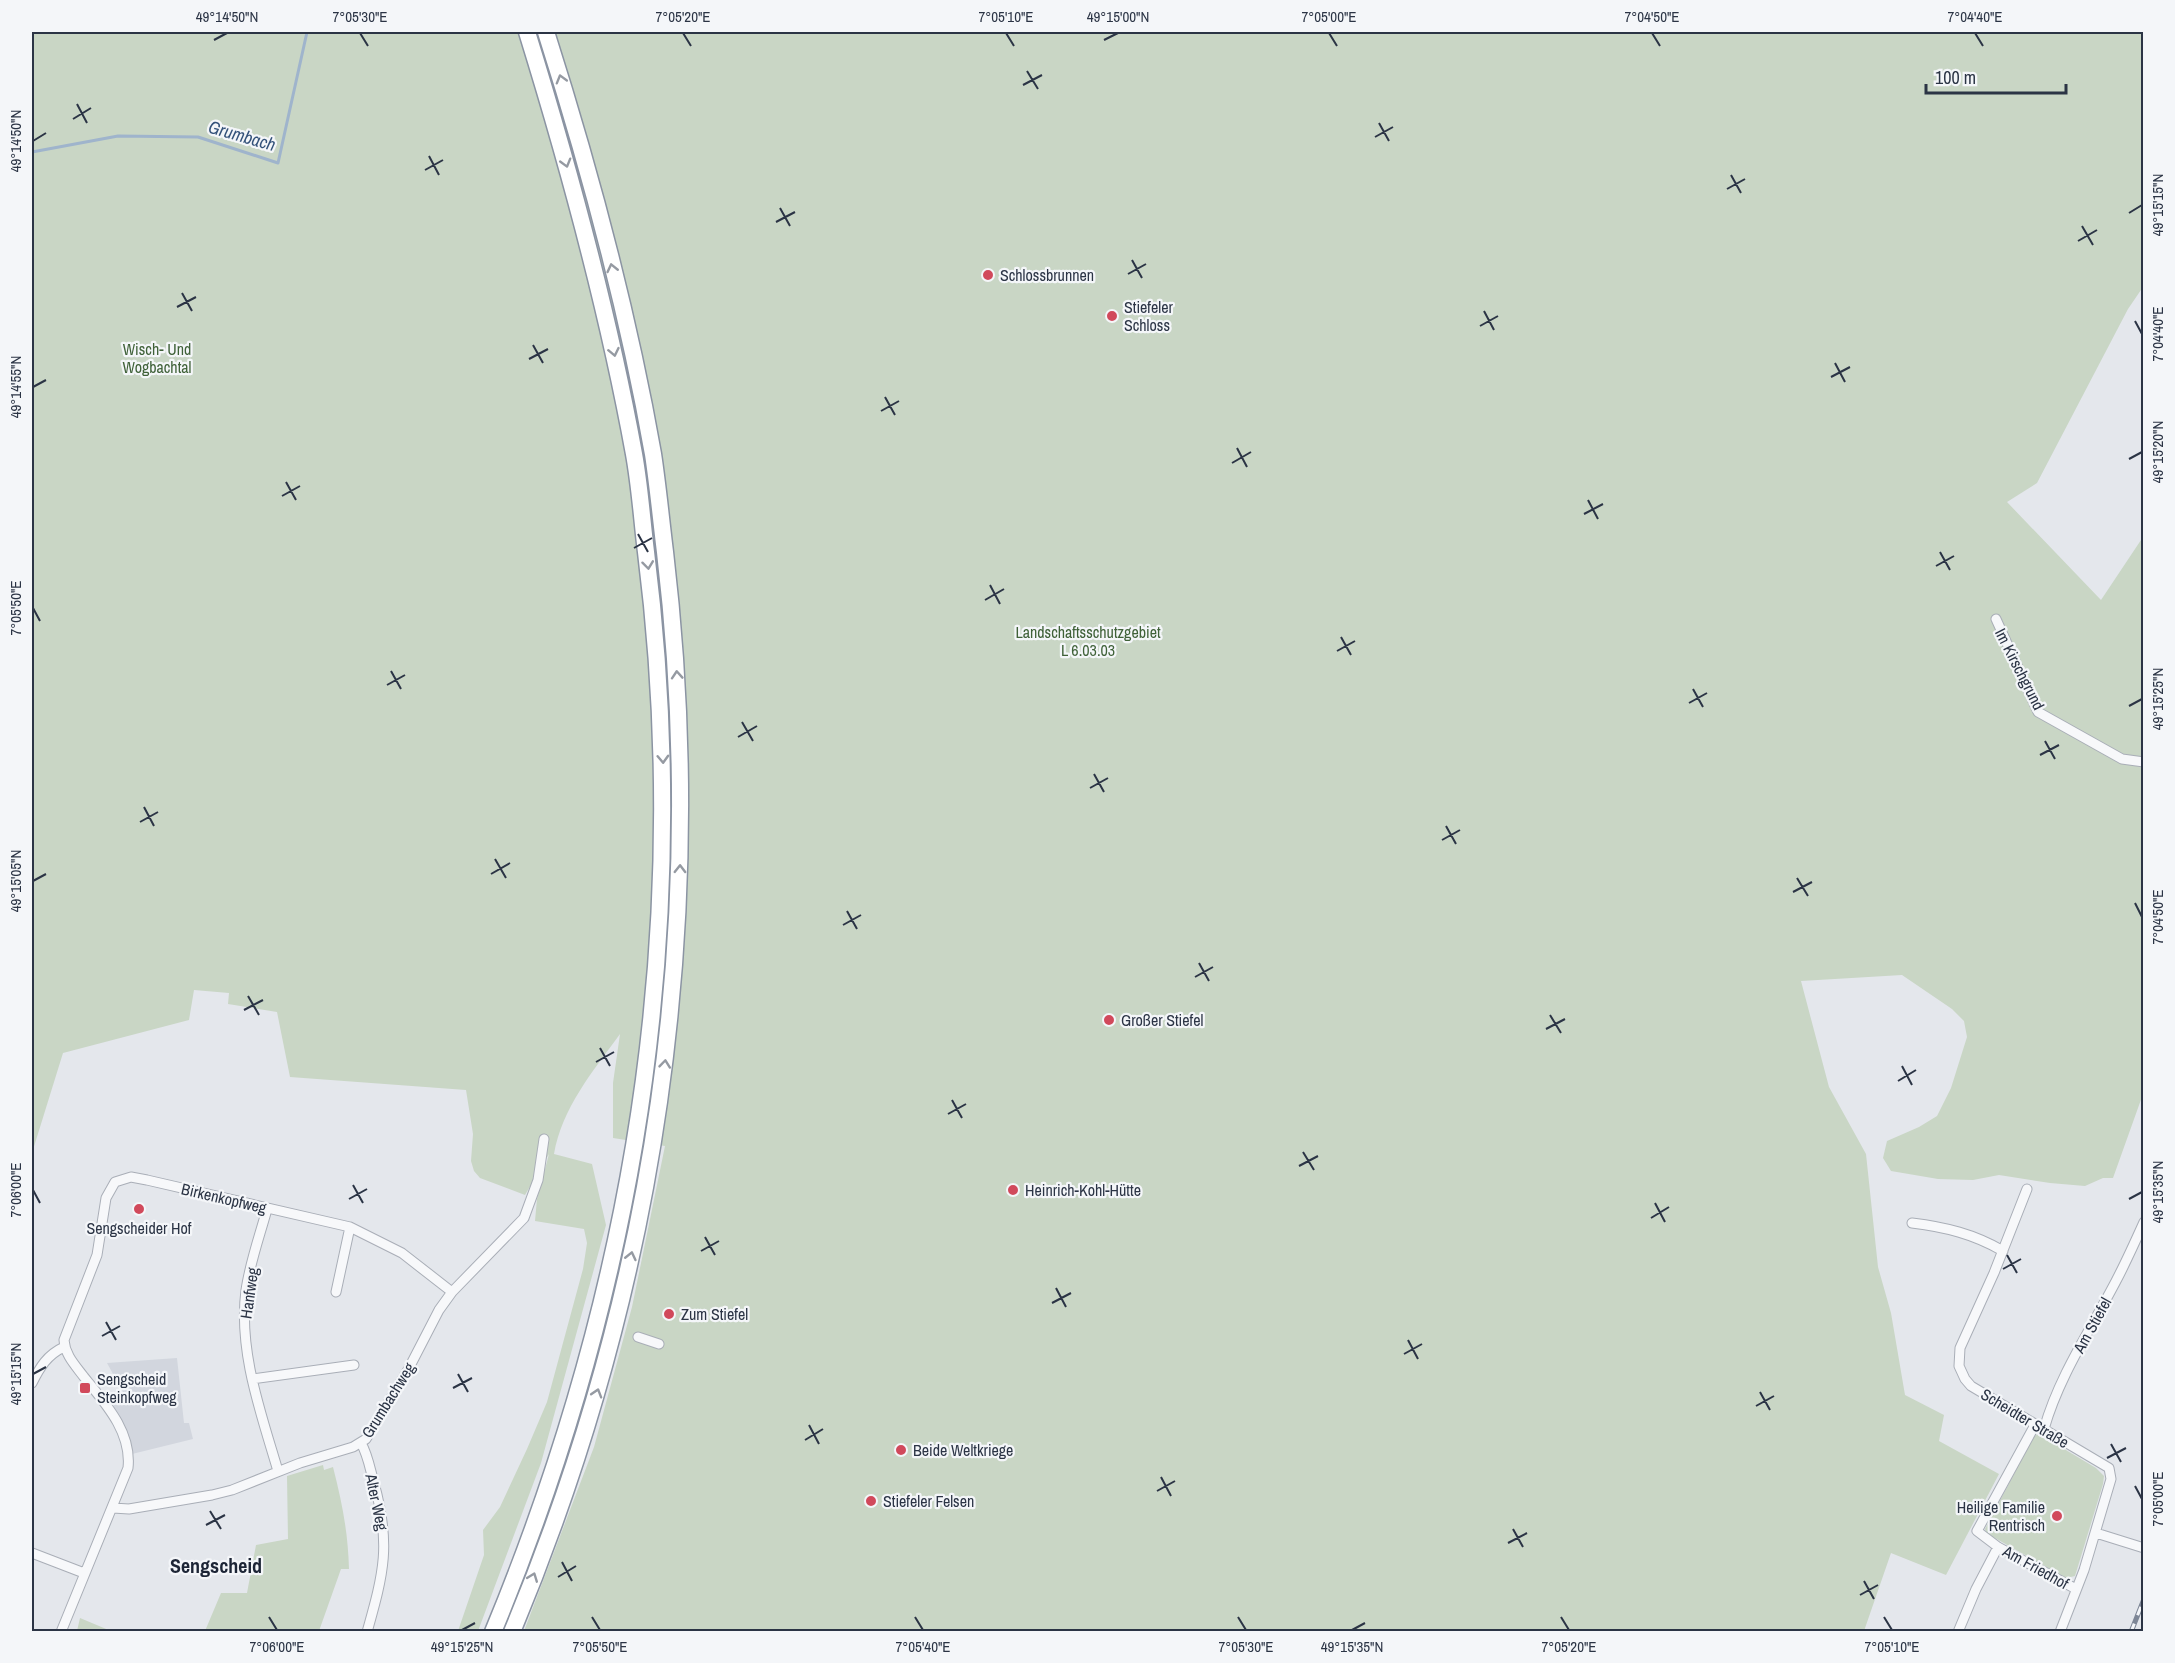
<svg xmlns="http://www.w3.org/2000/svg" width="2175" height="1663" font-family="'Archivo Narrow',sans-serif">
	<rect width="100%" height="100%" fill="#e4e7ec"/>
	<path fill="#d2d6de" d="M 177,1358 L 184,1423 L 189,1423 L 193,1439 L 132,1454 L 126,1431 L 108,1401 L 123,1392 L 107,1363 Z"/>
	<path fill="#c9d6c5" d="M 32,32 L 2143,32 L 2143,287 L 2128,309 L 2037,483 L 2007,502 L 2101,600 L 2143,537 L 2143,1094 L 2113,1178 L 2103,1178 L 2085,1186 L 2050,1183 L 1999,1175 L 1973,1180 L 1938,1179 L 1891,1171 L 1883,1158 L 1887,1141 L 1919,1127 L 1937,1116 L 1951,1088 L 1967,1037 L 1964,1021 L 1952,1009 L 1902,975 L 1801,981 L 1829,1087 L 1866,1154 L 1878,1267 L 1891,1313 L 1905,1395 L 1944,1415 L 1939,1441 L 1999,1474 L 1946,1575 L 1891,1553 L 1864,1631 L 524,1631 L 594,1447 L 632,1307 L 665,1146 L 613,1138 L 613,1083 L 620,1034 C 593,1071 562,1108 554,1154 L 592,1164 L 606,1225 L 541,1463 L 478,1631 L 458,1631 L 484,1555 L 483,1530 L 500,1507 L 527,1449 L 547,1402 L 583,1269 L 587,1243 L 584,1229 L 535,1221 L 537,1199 L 549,1154 L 525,1195 L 480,1178 L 474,1171 L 471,1161 L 473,1134 L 466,1090 L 290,1077 L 277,1012 L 228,1004 L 229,993 L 194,990 L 189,1020 L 63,1053 L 32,1153 Z
		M 2039,1434 L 2096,1468 L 2104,1476 L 2103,1484 L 2075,1576 L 2066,1578 L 1986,1533 L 1985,1529 L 2034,1436 Z
		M 323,1465 L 324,1470 L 333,1467 C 342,1502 348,1532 349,1569 L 341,1569 L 319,1631 L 205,1631 L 221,1593 L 247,1593 L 256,1545 L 288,1539 L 287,1476 Z
		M 80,1618 L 111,1631 L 77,1631 Z"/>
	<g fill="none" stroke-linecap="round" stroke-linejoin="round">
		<path stroke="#9fb4cc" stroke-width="3" d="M 32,152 L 118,136 L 198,137 L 278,163 L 307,32"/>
		<g stroke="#a9aeb7" stroke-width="11">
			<path id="minor" d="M 1996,619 L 2038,712 L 2122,759 L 2144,762
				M 2027,1189 L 1994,1273 L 1960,1348 L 1959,1366 L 1965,1379 L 1971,1386 L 2109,1468 L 2111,1479 L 2084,1570 L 2060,1632
				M 267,1209 C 260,1235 250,1262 246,1290 C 238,1351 261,1413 278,1471
				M 1912,1223 C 1945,1227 1974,1234 2003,1251
				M 336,1292 L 350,1227
				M 638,1337 L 659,1344
				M 252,1379 L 354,1365
				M 32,1383 C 40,1367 47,1355 64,1347
				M 2035,1425 L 1977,1531 L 1998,1547 L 2076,1589
				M 2044,1429 C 2059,1376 2091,1329 2116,1281 C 2126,1262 2135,1242 2144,1222
				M 361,1443 C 368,1455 370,1469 374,1483 C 391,1544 384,1572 367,1632
				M 113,1508 L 129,1509 L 212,1495 L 232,1490 L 300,1463 L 353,1447 L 366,1439 L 409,1368 L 439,1310 L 452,1292 L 524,1218 L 538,1180 L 544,1139
				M 2096,1533 L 2144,1548
				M 32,1553 L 84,1573
				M 61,1632 L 128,1468 C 132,1432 105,1403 84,1377 C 75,1365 65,1355 64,1340 L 97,1255 L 106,1198 L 115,1182 L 131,1177 L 147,1180 L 350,1227 L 402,1253 L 452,1292
				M 1958,1632 L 1976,1589 L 1998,1547"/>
		</g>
		<g stroke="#8b94a3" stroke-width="19">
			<path id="motorway" d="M 493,1632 C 637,1284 693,926 646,552 C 642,520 640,487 634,454 C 608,311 570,171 527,32
				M 512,1632 C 656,1287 709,923 665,552 C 661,520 658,487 653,454 C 628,312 590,170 546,32"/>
		</g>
		<use href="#minor" stroke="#f7f8fa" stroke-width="9"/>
		<use href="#motorway" stroke="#fff" stroke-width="16"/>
		<g stroke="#7d8696" stroke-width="5">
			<path id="rail" d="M 2131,1632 L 2144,1599"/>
		</g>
		<use href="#rail" stroke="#f4f6f9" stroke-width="3" stroke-dasharray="9" stroke-linecap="butt"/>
	</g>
	<defs><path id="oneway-chevron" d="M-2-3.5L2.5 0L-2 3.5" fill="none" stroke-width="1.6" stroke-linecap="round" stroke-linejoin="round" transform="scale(1.5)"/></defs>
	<g stroke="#959aa2">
		<use href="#oneway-chevron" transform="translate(561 79) rotate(-106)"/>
		<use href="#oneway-chevron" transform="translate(566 163) rotate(74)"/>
		<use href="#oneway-chevron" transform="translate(612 268) rotate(-103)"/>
		<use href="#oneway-chevron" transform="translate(614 352) rotate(78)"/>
		<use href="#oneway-chevron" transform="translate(648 565) rotate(83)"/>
		<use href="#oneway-chevron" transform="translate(677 675) rotate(-94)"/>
		<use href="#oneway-chevron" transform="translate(663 759) rotate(88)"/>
		<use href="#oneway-chevron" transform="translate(680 869) rotate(-89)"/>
		<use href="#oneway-chevron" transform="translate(665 1064) rotate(-84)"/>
		<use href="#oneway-chevron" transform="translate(631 1256) rotate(-77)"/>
		<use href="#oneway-chevron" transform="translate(597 1393) rotate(-73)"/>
		<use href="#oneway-chevron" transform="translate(533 1577) rotate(-69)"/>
	</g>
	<path fill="none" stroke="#2b3445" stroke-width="2" d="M 360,33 L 368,46M 683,33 L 691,46M 1006,33 L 1014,46M 1329,33 L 1337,46M 1652,33 L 1660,46M 1975,33 L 1983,46M 214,40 L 227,33M 1104,40 L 1118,33M 1027,71 L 1038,89M 1023,85 L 1042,75M 77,104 L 87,123M 73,119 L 91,108M 1379,123 L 1389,141M 1375,137 L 1393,127M 33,141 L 46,133M 429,156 L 439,175M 425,170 L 443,160M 1731,175 L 1741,193M 1727,189 L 1745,179M 780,208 L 790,226M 2129,213 L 2142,205M 776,222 L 795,212M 2082,226 L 2093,245M 2078,241 L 2097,230M 1132,260 L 1142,278M 1128,274 L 1146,264M 182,293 L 192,311M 177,307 L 196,297M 1484,311 L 1494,330M 2135,321 L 2142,334M 1480,326 L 1498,316M 533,345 L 543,363M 529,359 L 548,349M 1835,363 L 1845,382M 1831,377 L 1850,367M 33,387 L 46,380M 885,397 L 895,415M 881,411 L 899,401M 1237,448 L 1247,467M 2129,459 L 2142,452M 1232,463 L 1251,452M 286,482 L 296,500M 282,496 L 300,486M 1588,500 L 1598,519M 1584,514 L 1603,504M 638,534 L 648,552M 634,548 L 652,538M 1940,552 L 1950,570M 1936,566 L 1954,556M 990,585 L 1000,604M 985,600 L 1004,589M 33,608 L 40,621M 1341,637 L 1351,655M 1337,651 L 1355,641M 391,671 L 401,689M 387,685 L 405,675M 1693,689 L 1703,707M 1689,703 L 1707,693M 2129,706 L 2142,699M 742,722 L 753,741M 738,737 L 757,726M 2045,741 L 2055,759M 2040,755 L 2059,745M 1094,774 L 1104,792M 1090,788 L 1108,778M 144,807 L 154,826M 140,822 L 158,812M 1446,826 L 1456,844M 1442,840 L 1460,830M 495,859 L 506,878M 491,874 L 510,863M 1797,878 L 1808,896M 33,881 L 46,874M 1793,892 L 1812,882M 2135,903 L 2142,917M 847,911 L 857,929M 843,925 L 861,915M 1199,963 L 1209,981M 1195,977 L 1213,967M 248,996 L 259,1015M 244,1010 L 263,1000M 1550,1015 L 1561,1033M 1546,1029 L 1565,1019M 600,1048 L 610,1066M 596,1062 L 614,1052M 1902,1066 L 1912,1085M 1898,1081 L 1916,1070M 952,1100 L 962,1118M 948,1114 L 966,1104M 1303,1152 L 1314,1170M 1299,1166 L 1318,1156M 353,1185 L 363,1203M 33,1190 L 40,1203M 349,1199 L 367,1189M 2129,1199 L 2142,1192M 1655,1203 L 1665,1222M 1651,1218 L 1669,1207M 705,1237 L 715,1255M 701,1251 L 719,1241M 2007,1255 L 2017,1273M 2003,1269 L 2021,1259M 1056,1288 L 1066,1307M 1052,1303 L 1071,1293M 106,1322 L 116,1340M 102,1336 L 120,1326M 1408,1340 L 1418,1359M 1404,1354 L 1422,1344M 33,1374 L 46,1367M 458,1374 L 468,1392M 453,1388 L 472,1378M 1760,1392 L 1770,1410M 1756,1406 L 1774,1396M 809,1425 L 819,1444M 805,1440 L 823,1429M 2111,1444 L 2121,1462M 2107,1458 L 2126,1448M 1161,1477 L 1171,1496M 2135,1486 L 2142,1499M 1157,1491 L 1175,1481M 210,1511 L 221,1529M 206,1525 L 225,1515M 1513,1529 L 1523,1547M 1508,1543 L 1527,1533M 562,1562 L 572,1581M 558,1577 L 576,1566M 1864,1581 L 1874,1599M 1860,1595 L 1878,1585M 269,1617 L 277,1630M 592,1617 L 600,1630M 915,1617 L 923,1630M 1238,1617 L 1246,1630M 1561,1617 L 1569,1630M 1884,1617 L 1892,1630M 462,1630 L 475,1623M 1352,1630 L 1365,1623"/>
	<g fill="#d1495b" stroke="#f4f6f9" stroke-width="2">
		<circle cx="988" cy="275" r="6"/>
		<circle cx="1112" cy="316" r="6"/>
		<circle cx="1109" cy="1020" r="6"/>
		<circle cx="1013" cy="1190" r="6"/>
		<circle cx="139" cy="1209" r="6"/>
		<circle cx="669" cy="1314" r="6"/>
		<rect x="79" y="1382" width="12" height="12" rx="3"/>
		<circle cx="901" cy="1450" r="6"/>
		<circle cx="871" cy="1501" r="6"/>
		<circle cx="2057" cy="1516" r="6"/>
	</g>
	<g text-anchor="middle" stroke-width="4.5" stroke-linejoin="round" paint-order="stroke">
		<g font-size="16" fill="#2b3445" stroke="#f4f6f9" text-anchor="start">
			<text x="1000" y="281">Schlossbrunnen</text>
			<text x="1124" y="313">Stiefeler<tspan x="1124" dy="18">Schloss</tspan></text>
			<text x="1121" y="1026">Großer Stiefel</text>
			<text x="1025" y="1196">Heinrich-Kohl-Hütte</text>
			<text x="139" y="1234" text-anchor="middle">Sengscheider Hof</text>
			<text x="681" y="1320">Zum Stiefel</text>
			<text x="97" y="1385">Sengscheid<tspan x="97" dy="18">Steinkopfweg</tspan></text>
			<text x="913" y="1456">Beide Weltkriege</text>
			<text x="883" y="1507">Stiefeler Felsen</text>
			<text x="2045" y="1513" text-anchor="end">Heilige Familie<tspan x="2045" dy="18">Rentrisch</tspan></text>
		</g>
		<g font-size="16" fill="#3f6138" stroke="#f4f6f9">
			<text x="157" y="355">Wisch- Und<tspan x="157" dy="18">Wogbachtal</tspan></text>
			<text x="1088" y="638">Landschaftsschutzgebiet<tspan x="1088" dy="18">L 6.03.03</tspan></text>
		</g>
		<g font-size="16" fill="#2b3445" stroke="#f4f6f9">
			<text transform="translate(2020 669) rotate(63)" y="6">Im Kirschgrund</text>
			<text transform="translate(224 1198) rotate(13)" y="6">Birkenkopfweg</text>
			<text transform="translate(249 1293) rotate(-82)" y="6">Hanfweg</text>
			<text transform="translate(2092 1325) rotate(-61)" y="6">Am Stiefel</text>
			<text transform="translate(388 1400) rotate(-58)" y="6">Grumbachweg</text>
			<text transform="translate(2025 1418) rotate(31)" y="6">Scheidter Straße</text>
			<text transform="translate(377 1502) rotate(78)" y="6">Alter Weg</text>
			<text transform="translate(2036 1567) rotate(29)" y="6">Am Friedhof</text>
		</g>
		<g font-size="18" font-style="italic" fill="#34527a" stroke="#f4f6f9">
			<text transform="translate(242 136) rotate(16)" y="6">Grumbach</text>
		</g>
		<g font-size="20" font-weight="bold" fill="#1d2536" stroke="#f4f6f9">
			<text x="216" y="1573">Sengscheid</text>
		</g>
	</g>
	<rect width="2175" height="1663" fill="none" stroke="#f4f6f9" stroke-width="66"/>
	<path d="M1926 84v9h140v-9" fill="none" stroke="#2b3445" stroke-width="3"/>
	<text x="1935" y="84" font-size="18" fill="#2b3445" stroke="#f4f6f9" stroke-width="4.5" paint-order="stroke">100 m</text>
	<rect x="33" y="33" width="2109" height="1597" fill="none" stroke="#2b3445" stroke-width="2"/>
	<g font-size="15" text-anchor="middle" fill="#2b3445">
		<text x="227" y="22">49°14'50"N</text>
		<text x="360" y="22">7°05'30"E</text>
		<text x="683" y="22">7°05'20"E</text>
		<text x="1006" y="22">7°05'10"E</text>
		<text x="1118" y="22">49°15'00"N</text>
		<text x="1329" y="22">7°05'00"E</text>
		<text x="1652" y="22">7°04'50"E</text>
		<text x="1975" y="22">7°04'40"E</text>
		<text transform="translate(16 141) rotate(-90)" y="5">49°14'50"N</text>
		<text transform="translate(2158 205) rotate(-90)" y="5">49°15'15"N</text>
		<text transform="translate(2158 334) rotate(-90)" y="5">7°04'40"E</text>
		<text transform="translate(16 387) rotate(-90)" y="5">49°14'55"N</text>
		<text transform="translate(2158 452) rotate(-90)" y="5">49°15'20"N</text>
		<text transform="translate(16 608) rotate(-90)" y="5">7°05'50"E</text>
		<text transform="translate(2158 699) rotate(-90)" y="5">49°15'25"N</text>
		<text transform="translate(16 881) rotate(-90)" y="5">49°15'05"N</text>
		<text transform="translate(2158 917) rotate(-90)" y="5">7°04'50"E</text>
		<text transform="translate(16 1190) rotate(-90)" y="5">7°06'00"E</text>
		<text transform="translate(2158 1192) rotate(-90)" y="5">49°15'35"N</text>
		<text transform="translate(16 1374) rotate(-90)" y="5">49°15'15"N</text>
		<text transform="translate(2158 1499) rotate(-90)" y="5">7°05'00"E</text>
		<text x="277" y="1652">7°06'00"E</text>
		<text x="462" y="1652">49°15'25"N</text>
		<text x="600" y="1652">7°05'50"E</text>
		<text x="923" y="1652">7°05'40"E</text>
		<text x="1246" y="1652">7°05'30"E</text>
		<text x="1352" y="1652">49°15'35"N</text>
		<text x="1569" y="1652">7°05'20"E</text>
		<text x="1892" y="1652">7°05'10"E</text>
	</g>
</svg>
